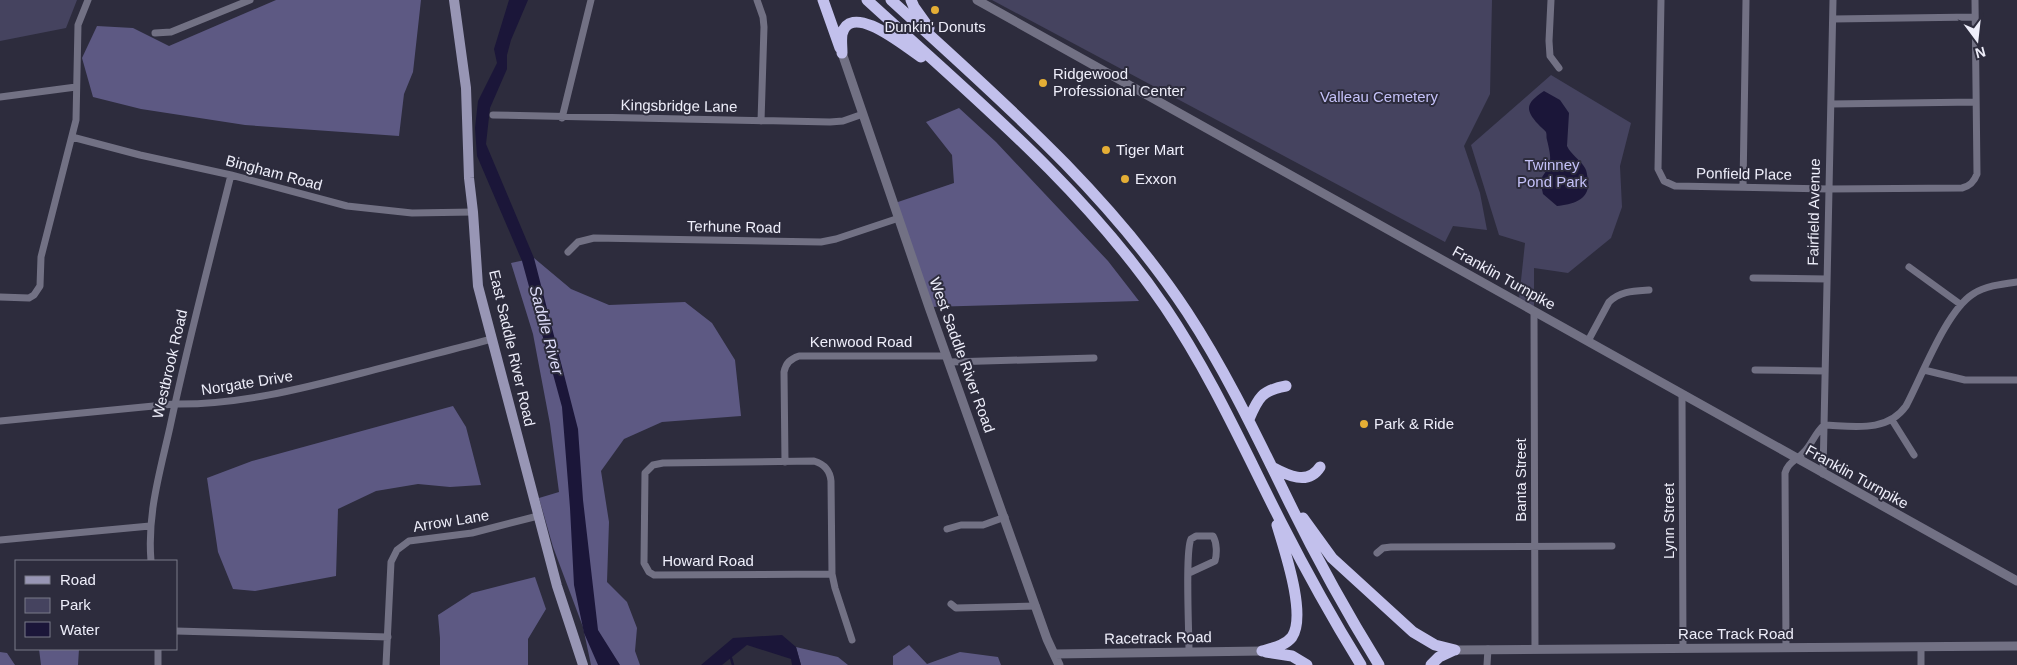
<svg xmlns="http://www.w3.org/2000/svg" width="2017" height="665" font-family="Arial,sans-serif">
	<rect width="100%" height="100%" fill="#2d2c3d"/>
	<path fill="#45435f" d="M 0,0 L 77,0 L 66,28 L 0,41 Z
		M 992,0 L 1492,0 L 1490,94 L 1464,146 L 1480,193 L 1487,230 L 1453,226 L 1445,242 Z
		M 1551,75 L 1631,123 L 1620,166 L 1622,207 L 1611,238 L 1568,273 L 1534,268 L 1534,311 L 1519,299 L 1525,243 L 1499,235 L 1471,145 Z"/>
	<path fill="#5d5983" d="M 276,0 L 421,0 L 413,72 L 404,94 L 399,136 L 245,125 L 141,109 L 93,97 L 82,58 L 97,26 L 133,28 L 169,46 Z
		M 959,108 L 996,142 L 1108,261 L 1139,301 L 928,307 L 895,203 L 954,183 L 952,155 L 926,122 Z
		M 534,258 L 571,289 L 609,305 L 685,302 L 712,323 L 735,360 L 741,416 L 662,422 L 624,439 L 601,471 L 609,522 L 607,582 L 627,602 L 637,628 L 635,651 L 640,665 L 591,665 L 583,627 L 553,547 L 539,498 L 559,492 L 550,424 L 533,334 L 511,263 Z
		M 453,406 L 466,427 L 481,485 L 450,487 L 418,484 L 376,491 L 338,509 L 336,576 L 255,591 L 233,589 L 218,552 L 207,478 L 252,461 Z
		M 535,577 L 546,609 L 528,639 L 528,665 L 440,665 L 440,638 L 438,615 L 472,593 Z
		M 909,645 L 927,664 L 960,652 L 998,657 L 1001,665 L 893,665 L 893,656 Z
		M 796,647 L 838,657 L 848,665 L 801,665 Z
		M 39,649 L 79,649 L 78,665 L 41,665 Z
		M 0,652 L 7,653 L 15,665 L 0,665 Z"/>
	<path fill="#1b1639" d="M 509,0 L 528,0 L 511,40 L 507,55 L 507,69 L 490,108 L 486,144 L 534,258 L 578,429 L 583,500 L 598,630 L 620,665 L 598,665 L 584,633 L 574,585 L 570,508 L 562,407 L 522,261 L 477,156 L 475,128 L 478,101 L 497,63 L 494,49 Z
		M 1544,91 L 1560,100 L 1569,113 L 1567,146 C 1571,155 1581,160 1585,168 C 1587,171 1587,176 1588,179 C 1591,200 1573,204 1557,206 L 1543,194 L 1540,180 C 1552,164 1552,160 1547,140 C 1546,137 1547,135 1546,132 C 1544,129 1540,127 1538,124 C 1523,108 1528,102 1544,91 Z
		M 782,635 L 796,647 L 801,665 L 792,665 L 791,659 L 747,645 L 722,665 L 701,665 L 733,638 Z"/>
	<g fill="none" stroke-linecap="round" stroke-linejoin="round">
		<path stroke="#1b1639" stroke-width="2.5" d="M 731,658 L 733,665"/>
		<path stroke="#727184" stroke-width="7" d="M 757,0 L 763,17 L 764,27 L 761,121
			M 1551,0 L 1549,41 L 1550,56 L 1559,68
			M 1661,0 L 1658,169 L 1664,181 L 1675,186 L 1829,189 L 1962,188 C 1970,186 1974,182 1977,174 L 1975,0
			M 1833,19 L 1975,17
			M 155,33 L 171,32 L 250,0
			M 0,97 L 76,87
			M 1831,104 L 1976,102
			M 493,115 L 830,122 L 843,121 L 863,114
			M 562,118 L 591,0
			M 72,137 L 140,155 L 231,175 L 347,206 L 412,213 L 473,212
			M 1743,187 L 1746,0
			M 568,252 L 578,242 L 594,238 L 821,242 L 836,239 L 899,218
			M 1909,267 L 1960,304
			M 1753,278 L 1827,279
			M 0,297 L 29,298 L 34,295 L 40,286 L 41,257 L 76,120 L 78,25 L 88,0
			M 1534,311 L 1535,649
			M 1588,341 L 1609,302 C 1620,291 1634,291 1649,290
			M 950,362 L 1094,358
			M 1755,370 L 1825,371
			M 1924,370 L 1965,380 L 2017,380
			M 1682,394 L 1683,648
			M 1892,420 L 1914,455
			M 0,421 L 174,404 C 238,405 301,389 362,373 C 406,362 449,350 492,339
			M 1824,425 C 1853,426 1887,433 1906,406 C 1922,376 1946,311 1973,294 C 1985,286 2002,284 2017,282
			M 785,462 L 784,372 C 786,363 790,359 799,356 L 947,356
			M 1823,474 L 1833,0
			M 947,529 L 961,525 L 983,525 L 1005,517
			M 0,540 L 150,526
			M 1377,553 L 1383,548 L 1391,547 L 1612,546
			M 151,561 C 147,514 160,472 170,427 C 188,342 210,259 231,175
			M 1189,573 L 1215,561 C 1217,554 1217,543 1213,536 L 1196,536 L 1191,539 C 1185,551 1189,632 1189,651
			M 832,574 L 654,575 L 649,572 L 644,563 L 645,473 L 653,465 L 663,463 L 814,461 C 824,464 830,470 831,481 L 832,574 L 835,588 L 852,640
			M 951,604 L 956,608 L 1036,606
			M 176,631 L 388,637
			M 1921,647 L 1921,665
			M 1786,648 L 1785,473 C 1788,462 1796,461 1804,452 C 1812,444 1815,433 1824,425
			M 158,649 L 158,665
			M 386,665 L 391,562 L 397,550 L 409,541 L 472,533 L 538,516
			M 1487,665 L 1488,649"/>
		<path stroke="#727184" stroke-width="9" d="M 977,0 L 2017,581
			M 842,53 L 929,307 L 1047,639 L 1059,665
			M 1455,650 L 2017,646
			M 1054,654 L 1262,651"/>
		<path stroke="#9896b5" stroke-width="10" d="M 454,0 L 466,88 L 469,178 L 473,212 L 478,286 L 557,586 L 583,665"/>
		<path stroke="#c2c0ec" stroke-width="11" d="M 823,0 L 840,48
			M 867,0 C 972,96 1084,188 1165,307 C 1211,375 1244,449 1281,522 C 1306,571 1332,618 1361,665
			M 891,0 C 997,97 1107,191 1187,312 C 1227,373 1258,439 1290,504 C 1317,559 1347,613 1379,665
			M 911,0 L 914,7 L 929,28
			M 842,53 C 842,47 841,40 842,34 C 851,0 908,49 921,57
			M 1249,419 C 1258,398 1262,390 1286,386
			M 1272,467 C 1287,475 1308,486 1320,467
			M 1303,518 L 1332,558 L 1413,632 L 1435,645 L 1455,650
			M 1262,651 C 1272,648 1285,646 1292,637 C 1307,615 1284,549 1277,525
			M 1266,652 L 1292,656 L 1307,665
			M 1431,665 L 1439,657 L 1454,650"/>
	</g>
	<g fill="#e4ae35" stroke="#2d2c3d" stroke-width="2">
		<circle cx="935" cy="10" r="5"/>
		<circle cx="1043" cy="83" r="5"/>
		<circle cx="1106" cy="150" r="5"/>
		<circle cx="1125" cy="179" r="5"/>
		<circle cx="1364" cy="424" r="5"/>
	</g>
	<g text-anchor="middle" stroke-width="4" stroke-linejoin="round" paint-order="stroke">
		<g font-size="15" fill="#eeeefa" stroke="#2d2c3d" text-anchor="start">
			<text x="935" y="32" text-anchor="middle">Dunkin' Donuts</text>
			<text x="1053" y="79">Ridgewood<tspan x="1053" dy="17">Professional Center</tspan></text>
			<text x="1116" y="155">Tiger Mart</text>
			<text x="1135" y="184">Exxon</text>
			<text x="1374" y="429">Park &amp; Ride</text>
		</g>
		<g font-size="15" fill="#c4c1f8" stroke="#2d2c3d">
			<text x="1379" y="102">Valleau Cemetery</text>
			<text x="1552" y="170">Twinney<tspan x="1552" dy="17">Pond Park</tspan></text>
		</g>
		<g font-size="15" fill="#eeeefa" stroke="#2d2c3d">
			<text transform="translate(679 106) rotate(1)" y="5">Kingsbridge Lane</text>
			<text transform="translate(274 173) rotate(15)" y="5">Bingham Road</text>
			<text transform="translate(1744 174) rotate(1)" y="5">Ponfield Place</text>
			<text transform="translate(1814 212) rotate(-89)" y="5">Fairfield Avenue</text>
			<text transform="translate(734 227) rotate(1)" y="5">Terhune Road</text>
			<text transform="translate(1504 278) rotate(29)" y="5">Franklin Turnpike</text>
			<text x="861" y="347">Kenwood Road</text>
			<text transform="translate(512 348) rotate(77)" y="5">East Saddle River Road</text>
			<text transform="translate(962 355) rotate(70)" y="5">West Saddle River Road</text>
			<text transform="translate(170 364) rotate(-77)" y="5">Westbrook Road</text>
			<text transform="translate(247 383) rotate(-9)" y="5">Norgate Drive</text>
			<text transform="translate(1857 477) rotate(29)" y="5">Franklin Turnpike</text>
			<text transform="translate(1521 480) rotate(-90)" y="5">Banta Street</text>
			<text transform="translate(451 521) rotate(-9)" y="5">Arrow Lane</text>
			<text transform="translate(1669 521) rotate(-90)" y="5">Lynn Street</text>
			<text x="708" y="566">Howard Road</text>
			<text x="1736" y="639">Race Track Road</text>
			<text transform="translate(1158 638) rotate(-1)" y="5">Racetrack Road</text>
		</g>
		<g font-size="16" font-style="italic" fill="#dddcf8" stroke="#2d2c3d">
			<text transform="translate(547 330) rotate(75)" y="6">Saddle River</text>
		</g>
	</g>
	<rect x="15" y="560" width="162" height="90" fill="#2d2c3d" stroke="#7a7a89"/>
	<rect x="25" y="576" width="25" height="8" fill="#9896b5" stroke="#7a7a89"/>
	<text x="60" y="585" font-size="15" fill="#eeeefa">Road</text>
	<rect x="25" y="598" width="25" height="15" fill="#45435f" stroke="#7a7a89"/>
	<text x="60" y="610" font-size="15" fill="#eeeefa">Park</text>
	<rect x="25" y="622" width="25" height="15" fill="#1b1639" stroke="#7a7a89"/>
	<text x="60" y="635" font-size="15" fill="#eeeefa">Water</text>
	<g transform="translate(1977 40) rotate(165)" stroke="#2d2c3d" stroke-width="4" paint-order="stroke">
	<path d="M0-4L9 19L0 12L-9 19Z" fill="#eeeefa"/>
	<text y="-8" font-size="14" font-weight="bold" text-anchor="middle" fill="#eeeefa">N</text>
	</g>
</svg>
